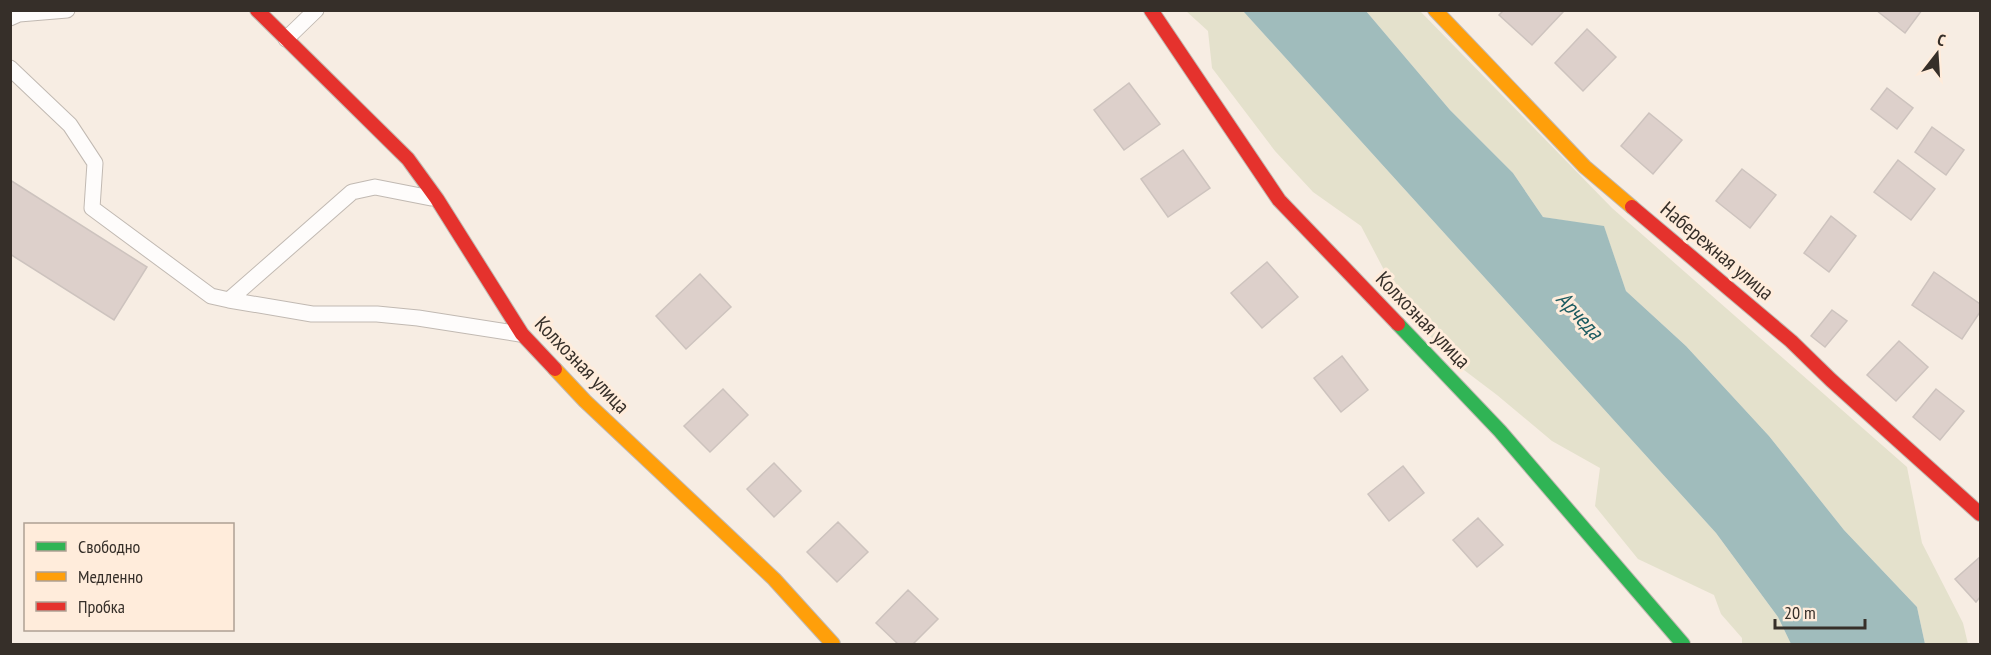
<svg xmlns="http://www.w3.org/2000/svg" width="1991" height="655" font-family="'PT Sans Narrow',sans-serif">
	<rect width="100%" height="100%" fill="#f7ede3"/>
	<path fill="#e4e1cc" d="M 1186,11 L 1243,11 L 1716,533 L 1778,617 L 1791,644 L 1742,644 L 1742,638 L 1721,614 L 1714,595 L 1638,559 L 1595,506 L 1600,468 L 1552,441 L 1497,395 L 1464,370 L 1406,312 L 1361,226 L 1313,192 L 1275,151 L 1212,68 L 1208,31 Z
		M 1366,11 L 1420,11 L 1612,208 L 1907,467 L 1922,543 L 1963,623 L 1968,644 L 1925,644 L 1917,607 L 1844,530 L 1769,436 L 1686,346 L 1626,291 L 1604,227 L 1543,217 L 1513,173 L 1450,110 Z"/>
	<path fill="#a0bcbc" d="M 1243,11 L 1366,11 L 1450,110 L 1513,173 L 1543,217 L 1604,226 L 1626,291 L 1686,346 L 1769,436 L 1844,530 L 1917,607 L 1925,644 L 1791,644 L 1778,617 L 1716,533 Z"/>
	<path fill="#ddd0cb" stroke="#cdc3be" stroke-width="1.5" d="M 1504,10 L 1561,10 L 1563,12 L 1532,45 L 1499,15 Z
		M 1876,10 L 1922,10 L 1905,33 Z
		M 1587,29 L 1616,57 L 1583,91 L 1555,63 Z
		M 1129,83 L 1160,124 L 1124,150 L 1094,110 Z
		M 1887,88 L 1913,108 L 1897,129 L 1871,109 Z
		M 1649,113 L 1682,140 L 1653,174 L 1621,146 Z
		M 1932,127 L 1964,150 L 1946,175 L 1915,152 Z
		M 1183,150 L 1210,188 L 1168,217 L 1141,179 Z
		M 1898,160 L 1935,189 L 1911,220 L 1874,192 Z
		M 1742,169 L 1776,195 L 1750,228 L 1716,201 Z
		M 10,180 L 147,267 L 114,320 L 10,254 Z
		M 1831,216 L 1856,236 L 1829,272 L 1804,253 Z
		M 1267,262 L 1298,297 L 1262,328 L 1231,293 Z
		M 1934,272 L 1980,304 L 1980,312 L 1962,339 L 1912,305 Z
		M 700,274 L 731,307 L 686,349 L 656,316 Z
		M 1832,310 L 1847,321 L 1825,347 L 1811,336 Z
		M 1899,341 L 1928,367 L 1896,401 L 1867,375 Z
		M 1342,356 L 1368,390 L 1341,412 L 1314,378 Z
		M 723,389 L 748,415 L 710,452 L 684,426 Z
		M 1936,389 L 1964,411 L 1940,440 L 1913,417 Z
		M 774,463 L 801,491 L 774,517 L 747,489 Z
		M 1403,466 L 1424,493 L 1389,521 L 1368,494 Z
		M 1478,518 L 1503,545 L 1477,567 L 1453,540 Z
		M 838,522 L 868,552 L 837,582 L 807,552 Z
		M 1980,557 L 1980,597 L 1976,602 L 1955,579 Z
		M 908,590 L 938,619 L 913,644 L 898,644 L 876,623 Z"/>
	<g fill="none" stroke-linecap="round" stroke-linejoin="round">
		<g stroke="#c1b9b2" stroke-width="17">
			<path id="lane" d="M 10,18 L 19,14 L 67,10
				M 286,39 L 316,10
				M 10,68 L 70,125 L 95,163 L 92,208 L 211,296 L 229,300 L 352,192 L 375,187 L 431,198
				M 229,300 L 312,314 L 377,314 L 418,318 L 520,334"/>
		</g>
		<g stroke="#c1b9b2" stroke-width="16">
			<path id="fast" d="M 1398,324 L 1500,431 L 1683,644"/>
		</g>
		<g stroke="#c1b9b2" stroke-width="16">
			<path id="slow" d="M 1435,10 L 1585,167 L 1632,207
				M 555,369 L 585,401 L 774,579 L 833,644"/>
		</g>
		<g stroke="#c1b9b2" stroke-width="16">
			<path id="jam" d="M 257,10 L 408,159 L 437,199 L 522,334 L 555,369
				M 1151,10 L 1279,200 L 1398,324
				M 1632,207 L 1791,341 L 1831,380 L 1980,514"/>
		</g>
		<use href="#lane" stroke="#fefcfb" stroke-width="15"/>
		<use href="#fast" stroke="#30b455" stroke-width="14"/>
		<use href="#slow" stroke="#ff9f0a" stroke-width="14"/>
		<use href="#jam" stroke="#e5322d" stroke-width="14"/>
	</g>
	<g text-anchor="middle" stroke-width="6" stroke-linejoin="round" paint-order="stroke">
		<g font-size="21" fill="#362f29" stroke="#ffecdb">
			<text transform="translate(1717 251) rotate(40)" y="7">Набережная улица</text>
			<text transform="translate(1423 320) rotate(46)" y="7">Колхозная улица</text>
			<text transform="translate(582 365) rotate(46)" y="7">Колхозная улица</text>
		</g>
		<g font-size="22" font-style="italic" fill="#1c5b60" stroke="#ffecdb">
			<text transform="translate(1580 315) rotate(47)" y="8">Арчеда</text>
		</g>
	</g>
	<rect width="1991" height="655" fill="none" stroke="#362f29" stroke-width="24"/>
	<rect x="24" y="523" width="210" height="108" fill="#ffecdb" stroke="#afa094" stroke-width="1.5"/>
	<rect x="36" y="542" width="30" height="9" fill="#30b455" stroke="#afa094" stroke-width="1.5"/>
	<text x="78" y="553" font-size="18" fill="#362f29">Свободно</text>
	<rect x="36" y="572" width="30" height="9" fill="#ff9f0a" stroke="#afa094" stroke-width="1.5"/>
	<text x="78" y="583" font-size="18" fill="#362f29">Медленно</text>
	<rect x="36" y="602" width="30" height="9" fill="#e5322d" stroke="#afa094" stroke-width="1.5"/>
	<text x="78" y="613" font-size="18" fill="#362f29">Пробка</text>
	<g transform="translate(1937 54) rotate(17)" stroke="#ffecdb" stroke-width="4.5" paint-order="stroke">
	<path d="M0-4.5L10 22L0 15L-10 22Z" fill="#362f29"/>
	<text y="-9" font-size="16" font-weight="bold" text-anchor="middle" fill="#362f29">С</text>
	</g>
	<path d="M1775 619v9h90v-9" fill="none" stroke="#362f29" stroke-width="3"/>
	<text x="1784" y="619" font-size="18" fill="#362f29" stroke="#ffecdb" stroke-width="4.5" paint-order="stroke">20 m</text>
</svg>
